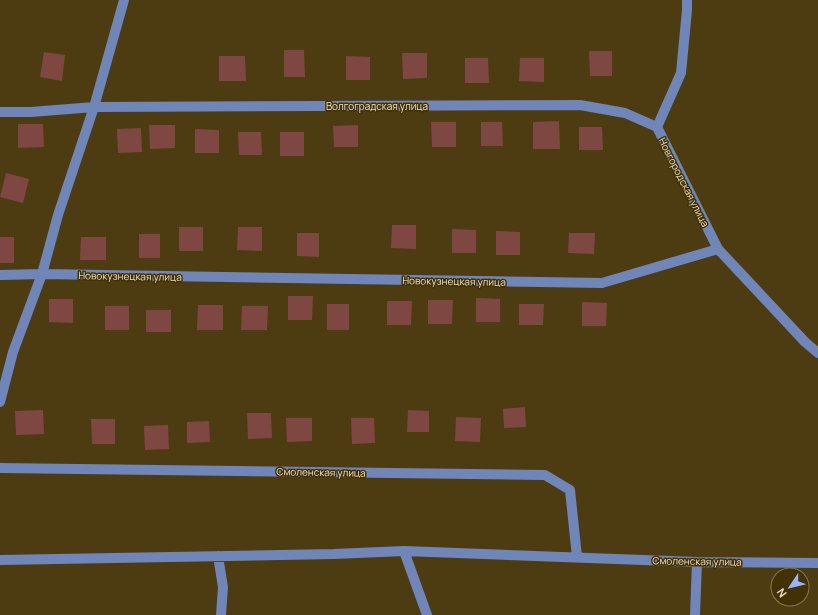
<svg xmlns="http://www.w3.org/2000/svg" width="818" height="615" font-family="Manrope,sans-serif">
	<rect width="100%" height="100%" fill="#4d3c11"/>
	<path fill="#7f4741" d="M 284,50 L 304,50 L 305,77 L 284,77 Z
		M 589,51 L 612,51 L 612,76 L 590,76 Z
		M 44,52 L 65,55 L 62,81 L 40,77 Z
		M 402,53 L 427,53 L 427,78 L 403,79 Z
		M 219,56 L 245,56 L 246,81 L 219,81 Z
		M 346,56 L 370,57 L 370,80 L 346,80 Z
		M 465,58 L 488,58 L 489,83 L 465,83 Z
		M 520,58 L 544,58 L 544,82 L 519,81 Z
		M 559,121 L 560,149 L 533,149 L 533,122 Z
		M 431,122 L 456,122 L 456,147 L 432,147 Z
		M 481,122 L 502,122 L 503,146 L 481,146 Z
		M 18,124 L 43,124 L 44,147 L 18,148 Z
		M 149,125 L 175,125 L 175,148 L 150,149 Z
		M 358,125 L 358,147 L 334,147 L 333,126 Z
		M 579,127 L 602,127 L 603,150 L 579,150 Z
		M 141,128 L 142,152 L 118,153 L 117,129 Z
		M 195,129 L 219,130 L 219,153 L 195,153 Z
		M 238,132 L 261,132 L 262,155 L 239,155 Z
		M 280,132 L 304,132 L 304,156 L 280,156 Z
		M 6,173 L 29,179 L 23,203 L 0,197 Z
		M 392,225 L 416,225 L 416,249 L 391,248 Z
		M 179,227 L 203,227 L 203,251 L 179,251 Z
		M 238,227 L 262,227 L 262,251 L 237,250 Z
		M 452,229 L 476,230 L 476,253 L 452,253 Z
		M 496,231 L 520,232 L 520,255 L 496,255 Z
		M 297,233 L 319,233 L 319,257 L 297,256 Z
		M 569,233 L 595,233 L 594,254 L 568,253 Z
		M 139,234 L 160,234 L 160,258 L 139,258 Z
		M 0,237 L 14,237 L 14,263 L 0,263 Z
		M 81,237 L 106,237 L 106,260 L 80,260 Z
		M 288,296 L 313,296 L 312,320 L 288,320 Z
		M 476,298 L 500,299 L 500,322 L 476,322 Z
		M 49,299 L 73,299 L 73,323 L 49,322 Z
		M 428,300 L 453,300 L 452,324 L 428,324 Z
		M 387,301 L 412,301 L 411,325 L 387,325 Z
		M 582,302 L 607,303 L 606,326 L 582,326 Z
		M 327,304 L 349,304 L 349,330 L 327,330 Z
		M 519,304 L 544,304 L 543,325 L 519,325 Z
		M 198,305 L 223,305 L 223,330 L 197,330 Z
		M 105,306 L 129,306 L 129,330 L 105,330 Z
		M 242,306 L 268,306 L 267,330 L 241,330 Z
		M 146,310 L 171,310 L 171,332 L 146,332 Z
		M 525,407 L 526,427 L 504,428 L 503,409 Z
		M 43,410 L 44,434 L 16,435 L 15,411 Z
		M 408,410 L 429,411 L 429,432 L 407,432 Z
		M 247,413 L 271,413 L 272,438 L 248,439 Z
		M 456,417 L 481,418 L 480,442 L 455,441 Z
		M 286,418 L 312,418 L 312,441 L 287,442 Z
		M 351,418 L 374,418 L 375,443 L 352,444 Z
		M 91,419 L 115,419 L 115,444 L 92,444 Z
		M 209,421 L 210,442 L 187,443 L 187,422 Z
		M 168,425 L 169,449 L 145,450 L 144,426 Z"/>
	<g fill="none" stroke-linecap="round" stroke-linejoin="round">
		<path stroke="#7085b8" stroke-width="10" d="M 687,0 L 687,10 L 681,73 L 657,127 L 718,249 L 805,342 L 818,353
			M 0,112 L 31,112 L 94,107 L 580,105 L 625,113 L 657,127
			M 0,275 L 42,274 L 602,283 L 718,249
			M 0,402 L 13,352 L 42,274 L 58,215 L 94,107 L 124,0
			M 0,468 L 545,475 L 570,490 L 577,557
			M 404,551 L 427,615
			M 218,556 L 223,587 L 221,615
			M 0,560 L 334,554 L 404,551 L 697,562 L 818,563
			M 695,615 L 697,562"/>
	</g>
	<g text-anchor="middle" stroke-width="3" stroke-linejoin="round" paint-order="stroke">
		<g font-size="10" fill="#eee1c5" stroke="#423105">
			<text x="377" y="110">Волгоградская улица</text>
			<text transform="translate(684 182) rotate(63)" y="4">Новгородская улица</text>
			<text transform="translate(130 276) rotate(1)" y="4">Новокузнецкая улица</text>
			<text transform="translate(454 281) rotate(1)" y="4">Новокузнецкая улица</text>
			<text transform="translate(321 472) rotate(1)" y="4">Смоленская улица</text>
			<text transform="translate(697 561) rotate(1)" y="4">Смоленская улица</text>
		</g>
	</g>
	<g transform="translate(790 587) rotate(235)"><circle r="19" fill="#423105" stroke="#877752"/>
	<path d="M0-3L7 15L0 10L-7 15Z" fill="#98b5fd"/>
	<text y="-6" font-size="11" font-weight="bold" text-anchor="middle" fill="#eee1c5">N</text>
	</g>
</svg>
